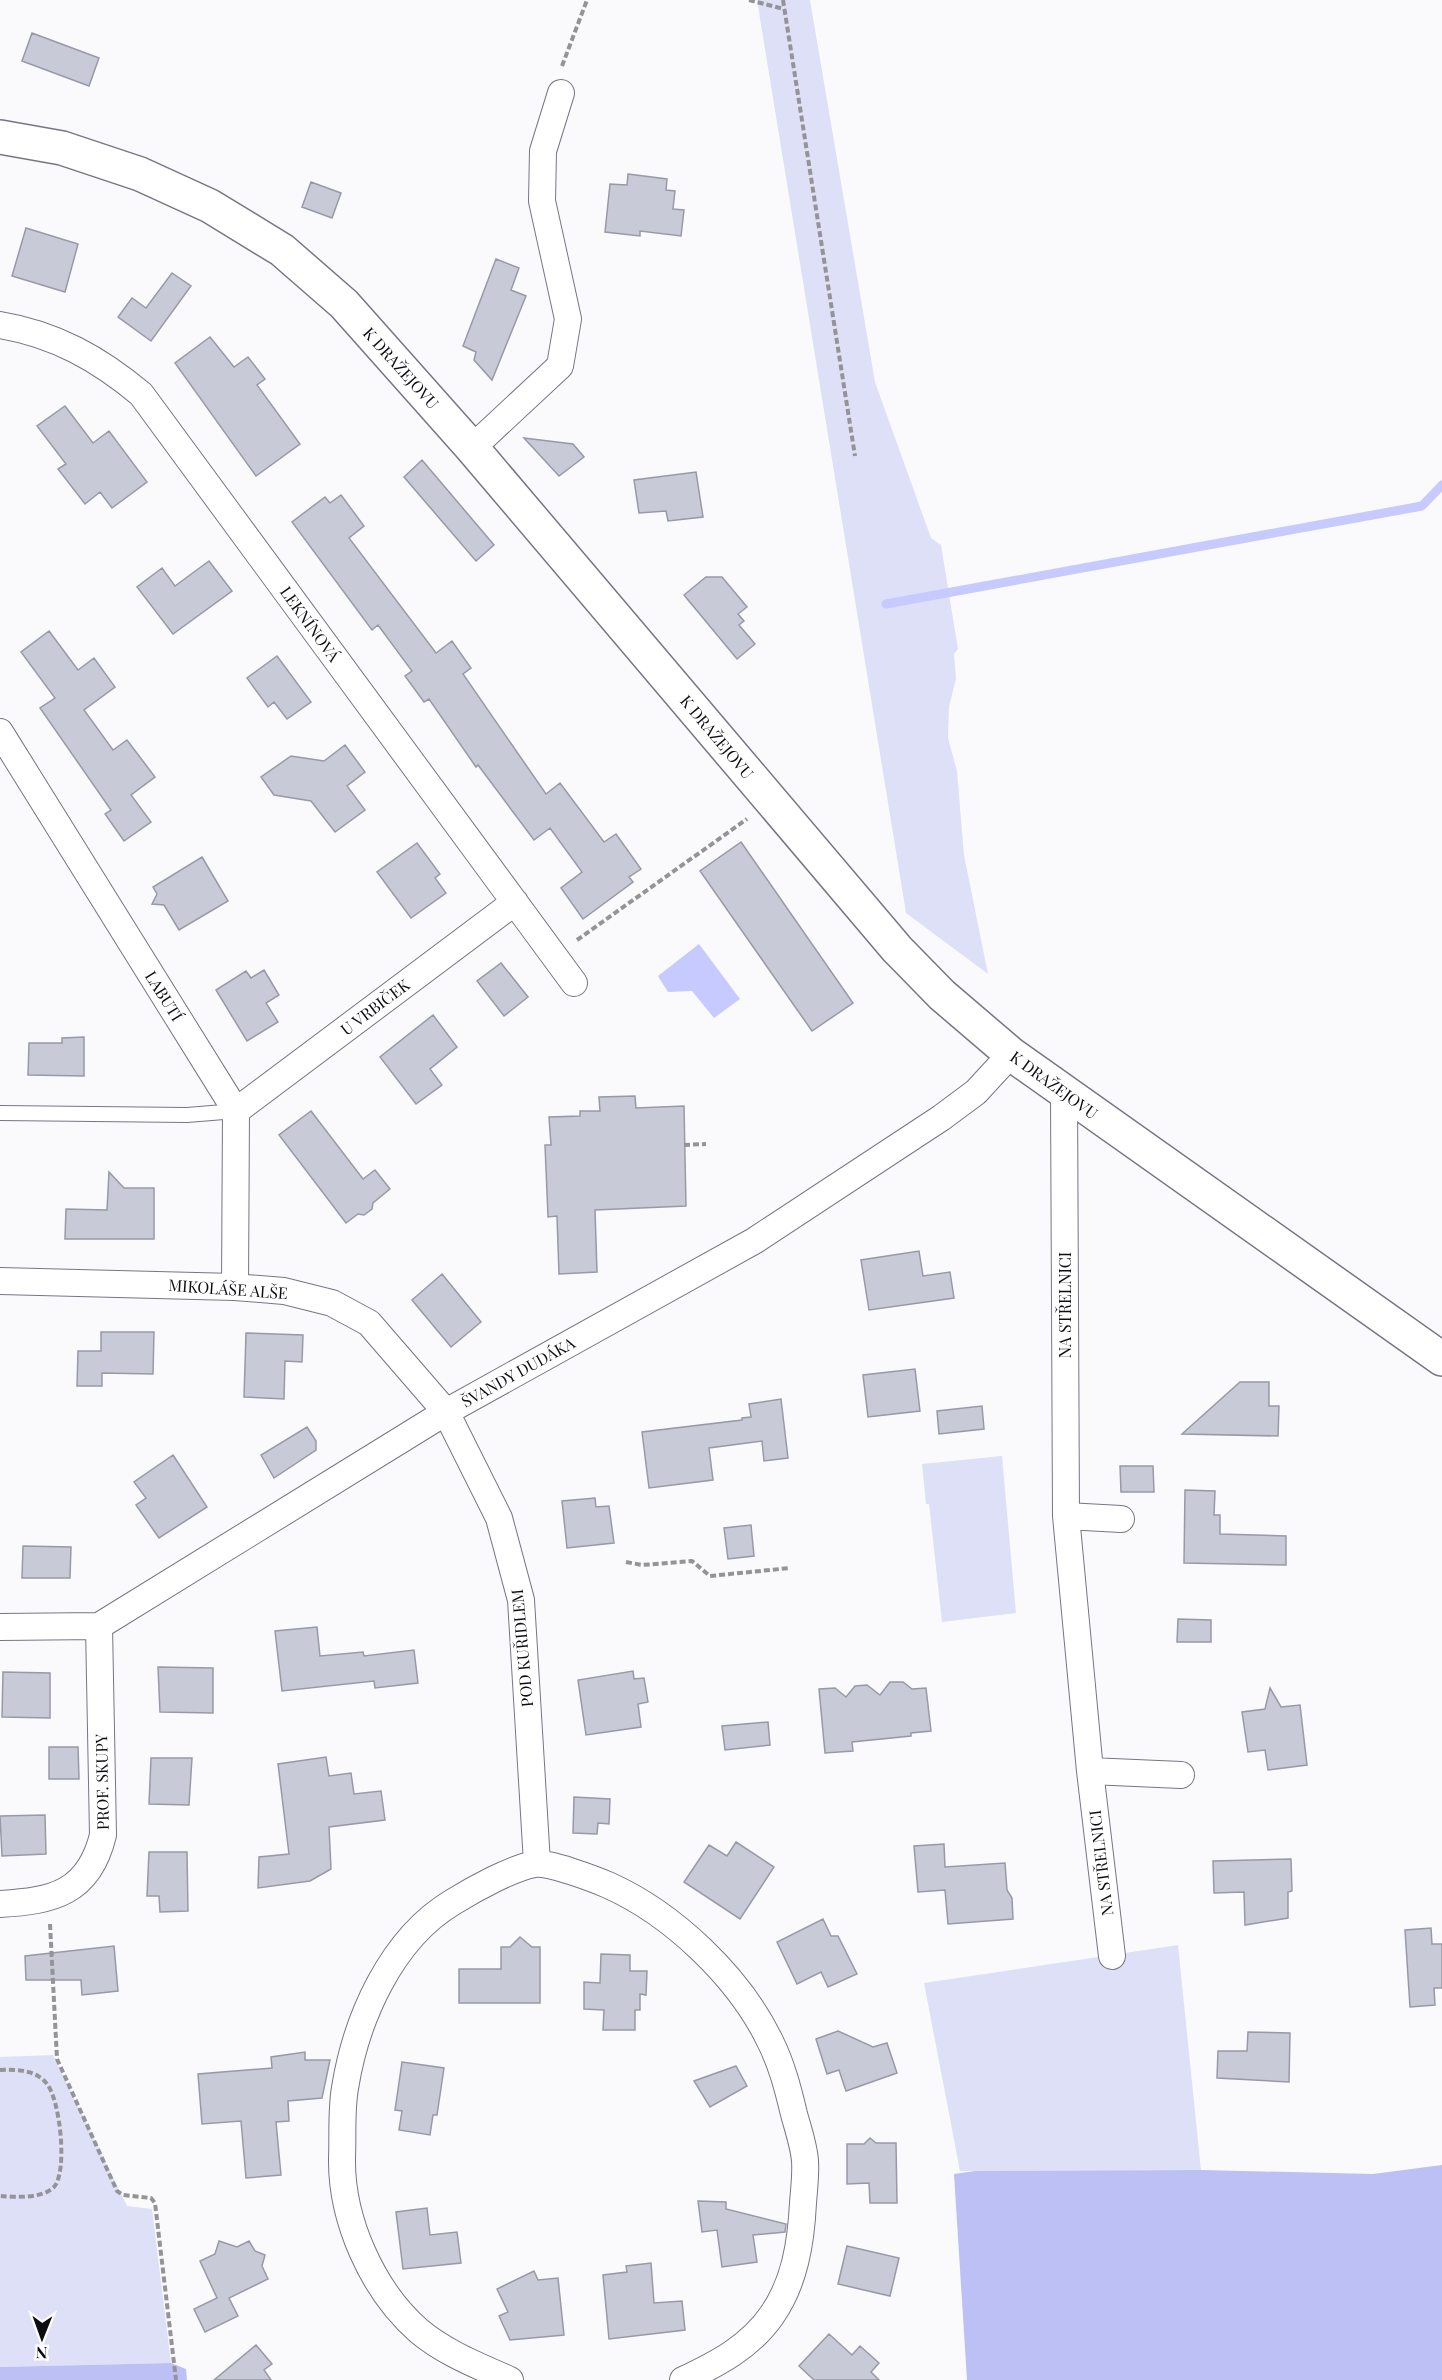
<svg xmlns="http://www.w3.org/2000/svg" width="1442" height="2380" font-family="'Playfair Display',serif">
	<rect width="100%" height="100%" fill="#fafafd"/>
	<path fill="#dee0f8" d="M 757,0 L 810,0 L 875,382 L 931,538 L 941,545 L 958,649 L 954,654 L 956,679 L 949,707 L 948,738 L 957,771 L 964,855 L 988,974 L 906,913 Z
		M 1002,1456 L 1016,1613 L 942,1622 L 929,1504 L 926,1504 L 922,1464 Z
		M 1178,1945 L 1201,2170 L 960,2171 L 924,1983 Z
		M 53,2055 L 127,2206 L 152,2209 L 171,2363 L 0,2367 L 0,2057 Z"/>
	<path fill="#bcc0f4" d="M 1442,2165 L 1442,2380 L 967,2380 L 954,2174 L 975,2171 L 1201,2170 L 1373,2174 Z
		M 171,2363 L 186,2369 L 187,2380 L 0,2380 L 0,2367 Z"/>
	<path fill="#c6cafe" d="M 699,944 L 740,999 L 714,1018 L 692,991 L 668,992 L 658,976 Z"/>
	<g fill="none" stroke-linecap="round" stroke-linejoin="round">
		<path stroke="#c6cafe" stroke-width="9" d="M 886,604 L 1422,506 L 1442,485"/>
	</g>
	<path fill="#c9cad8" stroke="#9899a6" stroke-width="1.5" d="M 32,33 L 99,58 L 89,86 L 22,61 Z
		M 628,174 L 667,179 L 666,190 L 675,191 L 673,209 L 684,210 L 681,236 L 640,231 L 640,236 L 605,232 L 610,184 L 627,185 Z
		M 311,182 L 341,193 L 332,218 L 302,207 Z
		M 26,228 L 78,244 L 65,292 L 12,276 Z
		M 496,259 L 519,268 L 511,290 L 526,296 L 492,380 L 474,360 L 476,352 L 463,346 Z
		M 172,273 L 191,286 L 151,341 L 118,317 L 132,298 L 146,308 Z
		M 210,337 L 234,367 L 248,357 L 265,379 L 257,385 L 300,444 L 256,476 L 175,363 Z
		M 65,406 L 93,443 L 109,431 L 147,482 L 112,508 L 100,492 L 85,504 L 58,469 L 66,464 L 37,426 Z
		M 524,438 L 573,444 L 584,457 L 559,476 Z
		M 422,460 L 494,545 L 476,561 L 404,477 Z
		M 696,472 L 703,517 L 668,521 L 666,511 L 639,513 L 634,480 Z
		M 341,495 L 364,526 L 349,538 L 436,653 L 452,641 L 471,668 L 463,674 L 546,794 L 560,783 L 604,842 L 616,834 L 641,869 L 629,877 L 633,882 L 583,919 L 561,888 L 582,872 L 550,828 L 534,840 L 478,765 L 476,767 L 429,699 L 424,702 L 405,676 L 412,671 L 378,625 L 372,630 L 292,522 L 325,497 L 330,503 Z
		M 209,561 L 232,591 L 173,634 L 137,587 L 162,568 L 175,586 Z
		M 706,577 L 722,577 L 747,607 L 738,614 L 744,621 L 739,625 L 755,644 L 737,659 L 684,595 Z
		M 49,631 L 78,670 L 94,658 L 115,687 L 84,710 L 113,750 L 127,740 L 155,777 L 131,795 L 151,822 L 124,841 L 105,814 L 111,810 L 40,708 L 55,698 L 21,652 Z
		M 277,656 L 311,702 L 287,719 L 274,702 L 268,707 L 247,678 Z
		M 345,745 L 365,772 L 347,786 L 365,810 L 335,832 L 311,801 L 274,795 L 261,777 L 291,756 L 324,761 Z
		M 741,842 L 853,1003 L 812,1031 L 700,871 Z
		M 417,843 L 440,874 L 435,878 L 446,893 L 411,918 L 377,872 Z
		M 202,857 L 228,901 L 179,930 L 164,905 L 152,904 L 157,894 L 153,887 Z
		M 501,963 L 528,997 L 504,1016 L 477,981 Z
		M 264,970 L 279,995 L 266,1003 L 278,1022 L 247,1041 L 216,990 L 246,971 L 251,978 Z
		M 433,1015 L 457,1047 L 430,1069 L 442,1085 L 416,1104 L 380,1057 Z
		M 84,1037 L 84,1076 L 28,1075 L 29,1043 L 62,1043 L 62,1038 Z
		M 635,1096 L 636,1108 L 684,1106 L 686,1206 L 595,1210 L 597,1272 L 559,1274 L 557,1216 L 548,1217 L 545,1145 L 551,1145 L 549,1117 L 580,1116 L 580,1111 L 600,1111 L 599,1097 Z
		M 311,1111 L 363,1179 L 375,1170 L 390,1189 L 373,1203 L 372,1209 L 364,1215 L 358,1214 L 346,1223 L 279,1135 Z
		M 109,1172 L 124,1188 L 154,1188 L 154,1239 L 65,1239 L 66,1209 L 107,1210 Z
		M 919,1251 L 923,1276 L 950,1272 L 954,1298 L 869,1310 L 861,1260 Z
		M 442,1274 L 481,1322 L 451,1347 L 412,1300 Z
		M 101,1332 L 154,1332 L 153,1374 L 102,1373 L 102,1386 L 77,1386 L 78,1351 L 101,1351 Z
		M 246,1333 L 303,1335 L 302,1362 L 285,1361 L 284,1399 L 244,1397 Z
		M 915,1369 L 920,1411 L 868,1417 L 863,1375 Z
		M 1240,1382 L 1269,1382 L 1269,1406 L 1279,1406 L 1278,1436 L 1182,1434 Z
		M 781,1399 L 788,1458 L 764,1461 L 762,1441 L 709,1448 L 713,1480 L 649,1488 L 642,1432 L 742,1420 L 742,1418 L 751,1417 L 749,1404 Z
		M 982,1406 L 984,1429 L 939,1434 L 937,1411 Z
		M 307,1427 L 316,1441 L 316,1450 L 274,1478 L 261,1455 Z
		M 173,1455 L 207,1507 L 159,1538 L 136,1505 L 146,1498 L 134,1482 Z
		M 1120,1466 L 1153,1466 L 1154,1492 L 1121,1492 Z
		M 1185,1490 L 1215,1491 L 1214,1515 L 1220,1515 L 1220,1534 L 1286,1536 L 1286,1565 L 1184,1563 Z
		M 595,1498 L 596,1507 L 609,1506 L 614,1543 L 567,1548 L 562,1501 Z
		M 751,1525 L 754,1556 L 728,1559 L 724,1528 Z
		M 23,1546 L 71,1547 L 70,1578 L 22,1578 Z
		M 1178,1619 L 1211,1620 L 1211,1642 L 1177,1642 Z
		M 317,1627 L 320,1656 L 363,1652 L 364,1656 L 414,1650 L 418,1683 L 375,1688 L 374,1681 L 282,1691 L 275,1631 Z
		M 158,1667 L 213,1668 L 213,1713 L 160,1712 Z
		M 633,1671 L 634,1679 L 644,1678 L 648,1702 L 638,1704 L 641,1727 L 586,1735 L 578,1680 Z
		M 3,1672 L 50,1673 L 50,1718 L 2,1717 Z
		M 890,1682 L 903,1682 L 912,1689 L 926,1688 L 931,1731 L 911,1733 L 911,1736 L 852,1742 L 853,1751 L 825,1753 L 819,1689 L 835,1688 L 846,1697 L 855,1686 L 867,1685 L 880,1695 Z
		M 1270,1688 L 1281,1707 L 1300,1705 L 1307,1765 L 1268,1770 L 1265,1750 L 1248,1752 L 1242,1712 L 1265,1709 Z
		M 768,1722 L 770,1745 L 725,1750 L 722,1726 Z
		M 49,1747 L 78,1747 L 79,1779 L 49,1779 Z
		M 326,1757 L 329,1776 L 351,1773 L 354,1794 L 381,1791 L 385,1820 L 329,1827 L 331,1869 L 310,1881 L 258,1888 L 259,1857 L 289,1854 L 278,1764 Z
		M 151,1758 L 192,1758 L 189,1805 L 149,1804 Z
		M 574,1797 L 610,1799 L 609,1824 L 598,1823 L 597,1834 L 573,1833 Z
		M 45,1815 L 46,1854 L 2,1856 L 0,1816 Z
		M 736,1842 L 774,1867 L 740,1919 L 684,1882 L 709,1845 L 727,1856 Z
		M 944,1844 L 945,1867 L 1005,1863 L 1007,1890 L 1012,1898 L 1013,1919 L 948,1924 L 945,1890 L 918,1892 L 914,1846 Z
		M 149,1852 L 187,1852 L 188,1911 L 160,1912 L 159,1896 L 147,1896 Z
		M 1291,1859 L 1292,1891 L 1288,1892 L 1288,1918 L 1245,1925 L 1244,1892 L 1214,1893 L 1213,1861 Z
		M 823,1919 L 831,1936 L 838,1936 L 857,1974 L 828,1987 L 821,1972 L 797,1984 L 777,1942 Z
		M 1431,1928 L 1432,1944 L 1442,1944 L 1442,1988 L 1434,1988 L 1435,2005 L 1410,2007 L 1405,1930 Z
		M 520,1937 L 532,1947 L 540,1947 L 540,2003 L 459,2003 L 459,1969 L 501,1969 L 501,1947 L 510,1947 Z
		M 114,1946 L 118,1991 L 82,1995 L 81,1980 L 26,1980 L 25,1956 Z
		M 601,1954 L 630,1955 L 630,1971 L 647,1971 L 646,1995 L 640,1994 L 640,2010 L 635,2010 L 635,2030 L 603,2030 L 604,2010 L 584,2009 L 584,1982 L 600,1983 Z
		M 838,2031 L 873,2047 L 887,2043 L 897,2073 L 846,2091 L 839,2070 L 827,2074 L 816,2039 Z
		M 1248,2032 L 1290,2033 L 1289,2082 L 1217,2078 L 1218,2051 L 1247,2051 Z
		M 305,2052 L 305,2060 L 330,2060 L 322,2098 L 288,2101 L 289,2121 L 276,2122 L 281,2175 L 246,2178 L 241,2121 L 202,2124 L 198,2074 L 272,2068 L 271,2057 Z
		M 402,2062 L 444,2068 L 437,2115 L 433,2115 L 430,2135 L 399,2130 L 402,2111 L 395,2110 Z
		M 736,2066 L 747,2086 L 710,2107 L 694,2081 Z
		M 870,2138 L 876,2143 L 896,2143 L 897,2203 L 870,2203 L 869,2183 L 847,2184 L 847,2144 L 864,2144 Z
		M 698,2201 L 726,2202 L 726,2209 L 786,2224 L 785,2232 L 753,2235 L 757,2262 L 722,2267 L 717,2230 L 702,2232 Z
		M 427,2208 L 430,2235 L 457,2232 L 461,2263 L 403,2269 L 396,2212 Z
		M 219,2241 L 237,2247 L 249,2241 L 255,2251 L 265,2255 L 262,2266 L 268,2279 L 229,2298 L 238,2316 L 205,2332 L 194,2309 L 217,2298 L 200,2261 L 215,2254 Z
		M 847,2246 L 899,2258 L 890,2296 L 838,2284 Z
		M 651,2263 L 654,2303 L 682,2301 L 685,2330 L 609,2339 L 603,2275 L 627,2272 L 626,2266 Z
		M 534,2271 L 538,2280 L 558,2278 L 564,2335 L 510,2340 L 499,2316 L 508,2312 L 497,2289 Z
		M 829,2334 L 852,2355 L 860,2346 L 879,2363 L 871,2372 L 879,2380 L 814,2380 L 799,2366 Z
		M 256,2345 L 272,2364 L 264,2370 L 271,2380 L 214,2380 Z"/>
	<g fill="none" stroke-linecap="round" stroke-linejoin="round">
		<g stroke="#757683" stroke-width="16">
			<path id="service" d="M 0,1113 L 187,1115 L 236,1111"/>
		</g>
		<g stroke="#757683" stroke-width="28">
			<path id="minor" d="M 0,325 C 55,334 99,359 141,394 L 574,983
				M 472,448 L 560,366 L 568,319 L 542,201 L 543,151 L 561,93
				M 0,732 L 236,1111 L 235,1287
				M 1064,1093 L 1066,1516 L 1090,1771 L 1112,1956
				M 236,1111 L 515,902
				M 0,1281 L 235,1287 L 284,1291 L 332,1303 L 369,1323 L 446,1412 L 499,1518 L 521,1600 L 537,1863
				M 1066,1516 L 1121,1519
				M 0,1627 L 99,1626 L 446,1412 L 754,1241 L 941,1118 L 976,1092 L 1011,1054
				M 1090,1771 L 1181,1775
				M 0,1904 C 53,1901 89,1893 103,1835 L 99,1626
				M 510,2380 C 479,2366 445,2353 419,2331 C 372,2290 341,2219 342,2158 C 343,2135 341,2111 345,2088 C 356,2019 391,1939 453,1902 C 474,1889 512,1868 535,1864 C 549,1862 594,1879 608,1885 C 673,1914 739,1977 770,2041 C 782,2065 788,2089 794,2114 C 798,2129 804,2146 805,2161 C 806,2175 804,2189 803,2203 C 801,2242 795,2282 772,2315 C 750,2347 717,2364 683,2380"/>
		</g>
		<g stroke="#757683" stroke-width="36">
			<path id="tertiary" d="M 0,137 L 62,148 L 140,174 L 210,206 L 282,250 L 344,304 L 472,448 L 897,949 L 942,995 L 1011,1054 L 1442,1359"/>
		</g>
		<path stroke="#949497" stroke-width="4" stroke-dasharray="6 3" stroke-linecap="butt" d="M 749,0 L 784,9
			M 783,0 L 855,456
			M 562,66 L 587,0
			M 577,940 L 747,819
			M 684,1145 L 706,1144
			M 626,1562 L 642,1565 L 692,1561 L 710,1576 L 790,1568
			M 50,1924 L 57,2059 L 117,2191 L 123,2195 L 151,2198 L 155,2203 L 176,2380
			M 0,2070 C 16,2069 37,2070 47,2084 C 60,2100 68,2171 54,2187 C 42,2199 16,2197 0,2196"/>
		<use href="#service" stroke="#fff" stroke-width="14"/>
		<use href="#minor" stroke="#fff" stroke-width="26"/>
		<use href="#tertiary" stroke="#fff" stroke-width="33"/>
	</g>
	<g text-anchor="middle" stroke-width="4.5" stroke-linejoin="round" paint-order="stroke">
		<g font-size="16" fill="#0c0c11" stroke="#fff">
			<text transform="translate(401 368) rotate(48)" y="6">K DRAŽEJOVU</text>
			<text transform="translate(310 624) rotate(54)" y="6">LEKNÍNOVÁ</text>
			<text transform="translate(717 737) rotate(50)" y="6">K DRAŽEJOVU</text>
			<text transform="translate(164 996) rotate(58)" y="6">LABUTÍ</text>
			<text transform="translate(375 1007) rotate(-37)" y="6">U VRBIČEK</text>
			<text transform="translate(1054 1085) rotate(36)" y="6">K DRAŽEJOVU</text>
			<text transform="translate(228 1289) rotate(4)" y="6">MIKOLÁŠE ALŠE</text>
			<text transform="translate(1065 1305) rotate(-90)" y="6">NA STŘELNICI</text>
			<text transform="translate(518 1372) rotate(-29)" y="6">ŠVANDY DUDÁKA</text>
			<text transform="translate(522 1648) rotate(-95)" y="6">POD KUŘIDLEM</text>
			<text transform="translate(102 1782) rotate(-91)" y="6">PROF. SKUPY</text>
			<text transform="translate(1101 1863) rotate(-97)" y="6">NA STŘELNICI</text>
		</g>
	</g>
	<g transform="translate(42 2338) rotate(181)" stroke="#ffffff" stroke-width="4.5" paint-order="stroke">
	<path d="M0-4.5L10 22L0 15L-10 22Z" fill="#0c0c11"/>
	<text y="-9" font-size="16" font-weight="bold" text-anchor="middle" fill="#0c0c11">N</text>
	</g>
</svg>
